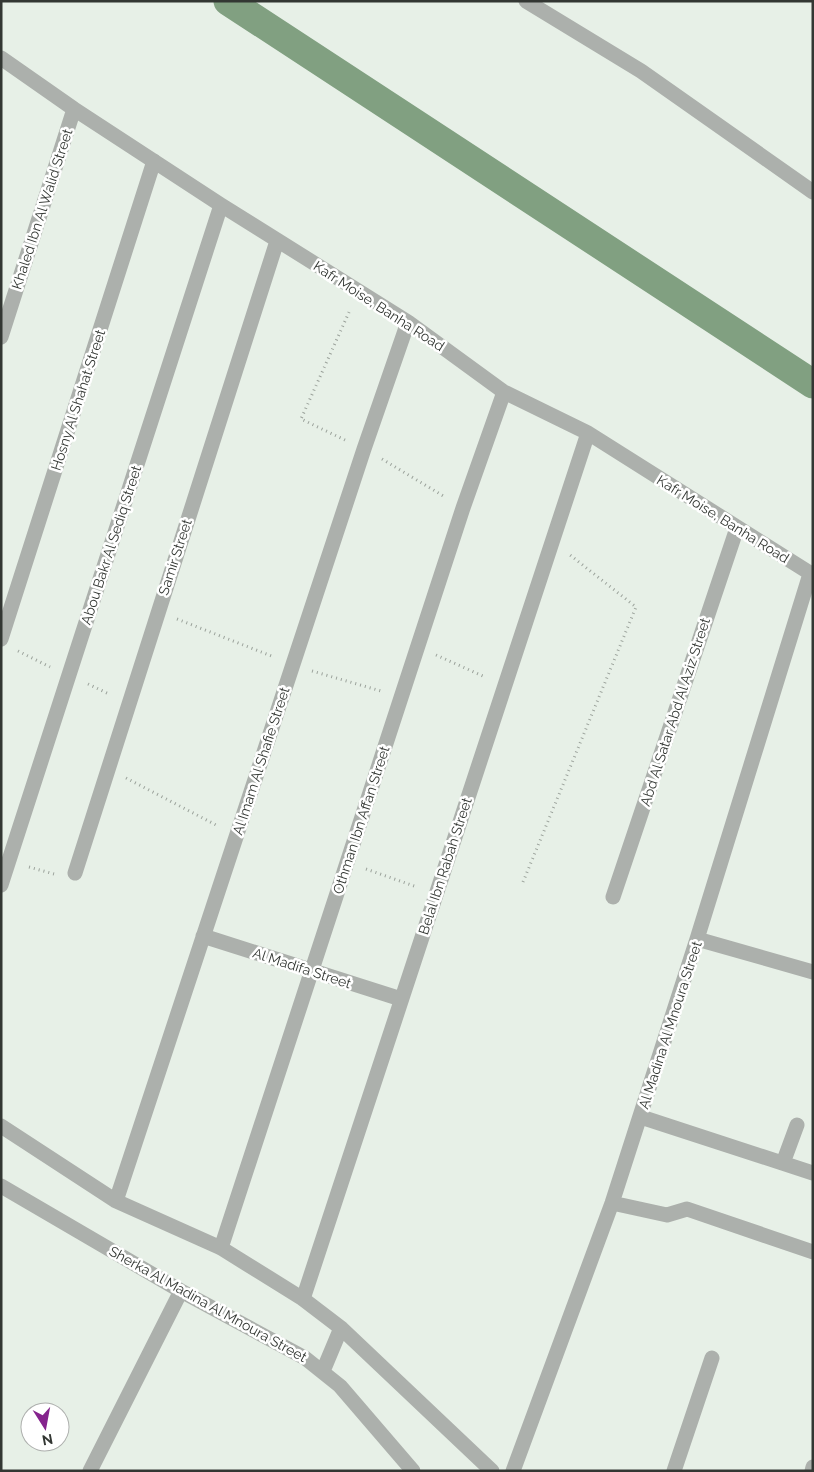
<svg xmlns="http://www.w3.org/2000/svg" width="814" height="1472" font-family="Raleway,sans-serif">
	<rect width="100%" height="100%" fill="#e7f0e7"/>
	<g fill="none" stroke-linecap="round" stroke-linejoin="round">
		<path stroke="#81a081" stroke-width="29" d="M 228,1 L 813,384"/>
		<path stroke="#9ba29b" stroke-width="3" stroke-dasharray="1 4" stroke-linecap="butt" d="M 345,440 L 301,419 L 350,310
			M 382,459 L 445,497
			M 177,619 L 274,657
			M 18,651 L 50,667
			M 436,655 L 485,677
			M 312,671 L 381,691
			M 88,684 L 109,694
			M 126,778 L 218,826
			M 29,867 L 54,874
			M 366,869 L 417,887
			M 523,882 L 636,607 L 570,555"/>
		<path stroke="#acb0ac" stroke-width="15" d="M 526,1 L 641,71 L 813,192
			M 1,58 L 74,109 L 221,205 L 408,322 L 504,392 L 588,433 L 813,575
			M 1,337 L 74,109
			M 1,639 L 154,161
			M 75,873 L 277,241
			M 1,885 L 221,205
			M 613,897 L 737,528
			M 203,936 L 401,999
			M 697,939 L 813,972
			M 641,1117 L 813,1173
			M 1,1126 L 116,1201 L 221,1248 L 303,1299 L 341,1328 L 492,1471
			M 783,1163 L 797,1125
			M 1,1186 L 181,1291 L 305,1358 L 340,1386 L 413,1471
			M 116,1201 L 364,449 L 408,322
			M 612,1203 L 667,1215 L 687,1209 L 813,1252
			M 221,1248 L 463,508 L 504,392
			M 303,1299 L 588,433
			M 323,1371 L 341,1328
			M 90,1471 L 181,1291
			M 513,1471 L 612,1203 L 697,939 L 810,574
			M 674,1471 L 712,1358
			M 812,1471 L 813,1467"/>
	</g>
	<g text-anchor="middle" stroke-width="5" stroke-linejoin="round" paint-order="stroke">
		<g font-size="14" fill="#333733" stroke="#fff">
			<text transform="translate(42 209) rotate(-72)" y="5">Khaled Ibn Al Walid Street</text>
			<text transform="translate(379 306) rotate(33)" y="5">Kafr Moise, Banha Road</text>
			<text transform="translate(78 400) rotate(-72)" y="5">Hosny Al Shahat Street</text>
			<text transform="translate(723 519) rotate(32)" y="5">Kafr Moise, Banha Road</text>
			<text transform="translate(111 545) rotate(-72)" y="5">Abou Bakr Al Sediq Street</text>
			<text transform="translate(175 557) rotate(-72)" y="5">Samir Street</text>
			<text transform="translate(675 712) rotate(-72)" y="5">Abd Al Satar Abd Al Aziz Street</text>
			<text transform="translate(261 761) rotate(-72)" y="5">Al Imam Al Shafie Street</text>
			<text transform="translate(361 820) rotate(-72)" y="5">Othman Ibn Affan Street</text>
			<text transform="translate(445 866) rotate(-72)" y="5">Belal Ibn Rabah Street</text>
			<text transform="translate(302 968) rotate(18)" y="5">Al Madifa Street</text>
			<text transform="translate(670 1025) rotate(-72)" y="5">Al Madina Al Mnoura Street</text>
			<text transform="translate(208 1304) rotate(29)" y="5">Sherka Al Madina Al Mnoura Street</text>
		</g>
	</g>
	<rect width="814" height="1472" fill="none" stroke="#333733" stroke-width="5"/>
	<g transform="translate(45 1427) rotate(169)"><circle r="24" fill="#ffffff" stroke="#adafad"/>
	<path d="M0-4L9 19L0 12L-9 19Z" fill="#85238d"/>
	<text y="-8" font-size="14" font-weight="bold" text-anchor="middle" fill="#333733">N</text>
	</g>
</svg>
